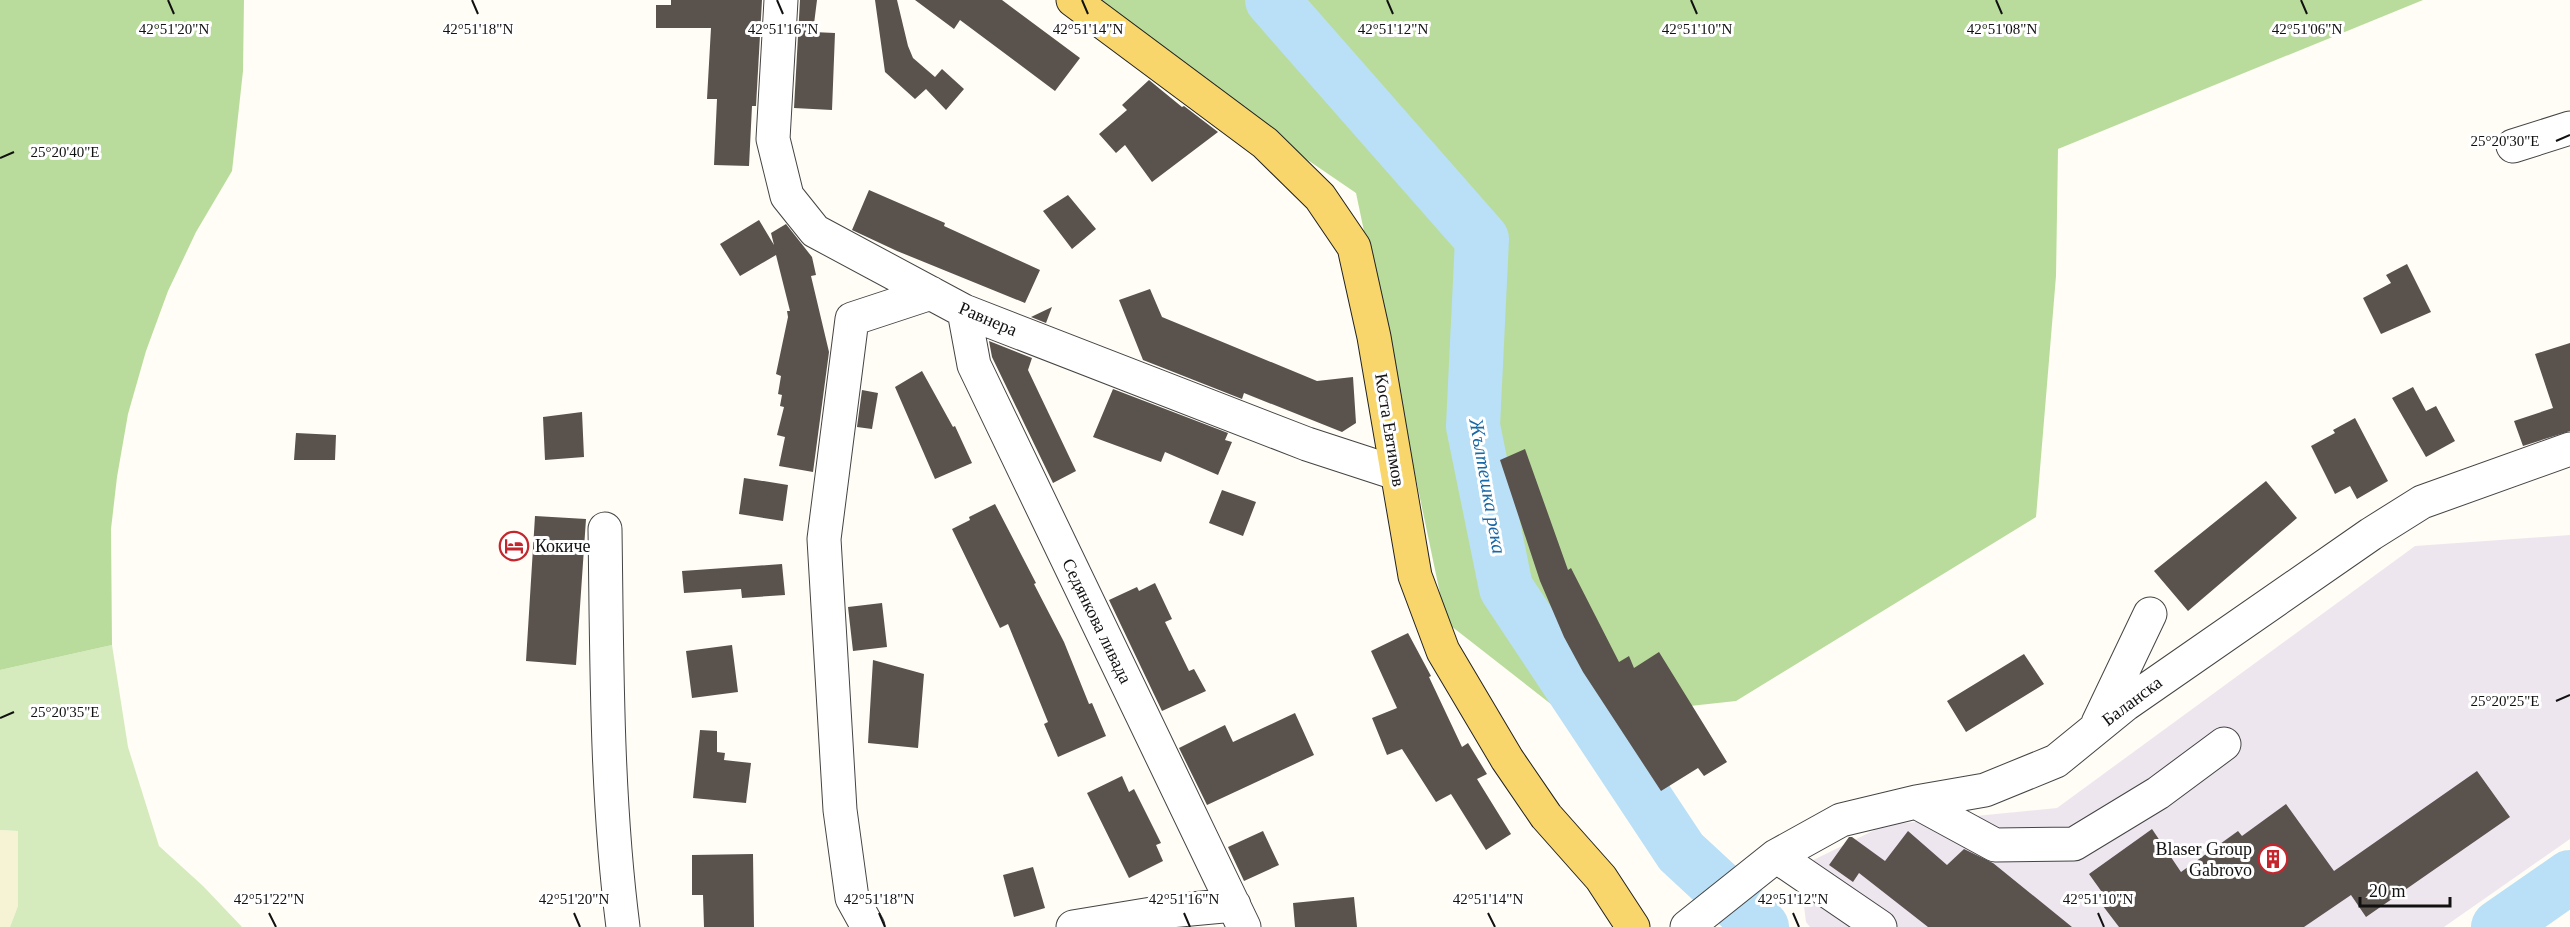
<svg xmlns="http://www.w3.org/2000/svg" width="2570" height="927" font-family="'Times New Roman',serif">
	<rect width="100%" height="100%" fill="#fffdf5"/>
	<path fill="#eee6ef" d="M 2570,535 L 2570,839 L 2444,927 L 1810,927 L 1806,922 L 1799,867 L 1885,825 L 2057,808 L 2415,546 Z"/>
	<path fill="#f6f3d4" d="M 0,830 L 18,831 L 18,906 L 10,927 L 0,927 Z"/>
	<path fill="#d5ebbd" d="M 112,645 L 128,747 L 159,846 L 203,886 L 242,927 L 10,927 L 18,906 L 18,831 L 0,830 L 0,670 Z"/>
	<path fill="#b9dc9c" d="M 0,0 L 244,0 L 243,71 L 232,171 L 196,232 L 168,291 L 146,351 L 128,414 L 117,477 L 111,529 L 112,645 L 0,670 Z
		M 1073,0 L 2423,0 L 2058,149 L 2056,276 L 2036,517 L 1736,701 L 1570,719 L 1446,622 L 1356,193 Z"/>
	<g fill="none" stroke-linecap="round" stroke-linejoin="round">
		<path stroke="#b9e0f7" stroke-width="54" d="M 1272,0 L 1482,239 L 1473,426 L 1506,588 L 1681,852 L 1762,927
			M 2498,927 L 2570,877"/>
	</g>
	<path fill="#5a524d" d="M 671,0 L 762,0 L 756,106 L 752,106 L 749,166 L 714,165 L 717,99 L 707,99 L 711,28 L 656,28 L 656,5 L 671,5 Z
		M 800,0 L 817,0 L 813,32 L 835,33 L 832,110 L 794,108 Z
		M 875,0 L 897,0 L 908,46 L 913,58 L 935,77 L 942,69 L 964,89 L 946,110 L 926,89 L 915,99 L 885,72 Z
		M 915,0 L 1002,0 L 1080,58 L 1055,91 L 960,20 L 954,29 Z
		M 1149,80 L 1182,107 L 1184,106 L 1218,132 L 1152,182 L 1125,145 L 1116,153 L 1099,134 L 1127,110 L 1122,105 Z
		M 869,190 L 945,223 L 944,226 L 1040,270 L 1025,303 L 897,251 L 852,230 Z
		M 1068,195 L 1096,229 L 1072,249 L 1043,211 Z
		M 759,220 L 774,245 L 771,233 L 786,224 L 812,257 L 816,275 L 811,276 L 829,352 L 813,472 L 779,466 L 785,437 L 777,435 L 784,407 L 780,406 L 782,395 L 778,394 L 781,376 L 776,374 L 788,317 L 787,311 L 790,311 L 776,255 L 740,276 L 720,244 Z
		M 2407,264 L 2431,312 L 2381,334 L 2363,298 L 2391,283 L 2386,275 Z
		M 1150,289 L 1162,317 L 1317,381 L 1353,377 L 1356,423 L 1342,432 L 1244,393 L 1242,399 L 1143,360 L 1119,300 Z
		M 1052,307 L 1046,323 L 1031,317 Z
		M 989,341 L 1032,358 L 1028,370 L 1076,471 L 1053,483 L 992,357 Z
		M 2570,343 L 2570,431 L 2523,446 L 2514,421 L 2553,408 L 2535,354 Z
		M 922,371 L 953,427 L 955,426 L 972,463 L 935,479 L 895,387 Z
		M 2413,387 L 2426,411 L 2436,406 L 2455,441 L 2426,457 L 2392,398 Z
		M 1113,389 L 1228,433 L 1225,440 L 1232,442 L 1218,475 L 1165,452 L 1161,462 L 1093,437 Z
		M 862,390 L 878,393 L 872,429 L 857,427 Z
		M 582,412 L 584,457 L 545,460 L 543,417 Z
		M 2355,418 L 2388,481 L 2357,499 L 2350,486 L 2335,494 L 2311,446 L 2335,433 L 2333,430 Z
		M 296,433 L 336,435 L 335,460 L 294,460 Z
		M 1525,449 L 1568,570 L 1571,568 L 1619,662 L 1629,656 L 1634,668 L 1659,652 L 1727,762 L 1704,776 L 1698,768 L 1661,791 L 1583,672 L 1564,637 L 1540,581 L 1500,460 Z
		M 744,478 L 788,485 L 783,521 L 739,514 Z
		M 2266,481 L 2297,518 L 2188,611 L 2154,571 Z
		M 1222,490 L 1256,502 L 1243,536 L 1209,523 Z
		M 995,504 L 1036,583 L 1034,584 L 1064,642 L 1089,704 L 1092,703 L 1106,736 L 1058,757 L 1044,724 L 1048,722 L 1008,624 L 1000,628 L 952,529 L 970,520 L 969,517 Z
		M 535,516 L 586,519 L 576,665 L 526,661 Z
		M 782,564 L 785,595 L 742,598 L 741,589 L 684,593 L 682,571 Z
		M 1155,583 L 1172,619 L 1165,622 L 1189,671 L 1194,669 L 1206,691 L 1162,711 L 1109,600 L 1137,587 L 1139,591 Z
		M 882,603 L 887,647 L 853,651 L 848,607 Z
		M 1408,633 L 1431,676 L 1429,677 L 1462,747 L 1468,743 L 1487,774 L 1477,779 L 1511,834 L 1486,850 L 1451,794 L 1436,802 L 1402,749 L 1387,755 L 1372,718 L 1397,708 L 1371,651 Z
		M 732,645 L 738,692 L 692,698 L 686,651 Z
		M 2024,654 L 2044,684 L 1966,732 L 1947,701 Z
		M 873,660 L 924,674 L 918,748 L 868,743 Z
		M 1295,713 L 1314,755 L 1207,805 L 1179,748 L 1225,725 L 1233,742 Z
		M 700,730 L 717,731 L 717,752 L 725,753 L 724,760 L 751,763 L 746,803 L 693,798 Z
		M 2477,771 L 2510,817 L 2366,917 L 2351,895 L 2304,927 L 2119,927 L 2103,906 L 2109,902 L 2089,874 L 2152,829 L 2181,872 L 2238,831 L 2242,836 L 2286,804 L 2334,871 Z
		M 1122,776 L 1129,792 L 1134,789 L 1161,843 L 1156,845 L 1163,861 L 1129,878 L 1087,793 Z
		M 1263,831 L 1279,865 L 1244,881 L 1228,847 Z
		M 1908,831 L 1947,865 L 1964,849 L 1993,863 L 2072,927 L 1928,927 L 1859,873 L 1853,882 L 1829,865 L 1849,837 L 1852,837 L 1885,861 Z
		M 753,854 L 754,927 L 704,927 L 703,895 L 692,895 L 692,855 Z
		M 1033,867 L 1045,908 L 1014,917 L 1003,875 Z
		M 1354,897 L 1357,927 L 1295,927 L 1293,903 Z"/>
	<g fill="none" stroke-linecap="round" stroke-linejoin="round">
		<g stroke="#444" stroke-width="35">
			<path id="minor" d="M 781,0 L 773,139 L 787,196 L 815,231 L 964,311 L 1307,444 L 1396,473
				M 2513,146 L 2570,128
				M 964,311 L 974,365 L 1244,927
				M 605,529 C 607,662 606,795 623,927
				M 2098,723 L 2150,614
				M 1916,802 L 1995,845 L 2074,844 L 2158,793 L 2224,744
				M 1776,856 L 1880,927
				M 868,927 L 852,898 L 840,810 L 824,539 L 852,319 L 931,293
				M 1073,927 L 1170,911 L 1234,905
				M 1687,927 L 1776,856 L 1841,820 L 1916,802 L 1985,790 L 2056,761 L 2126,704 L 2371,534 L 2422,502 L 2570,449"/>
		</g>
		<g stroke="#222" stroke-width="35">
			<path id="major" d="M 1073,0 L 1265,143 L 1320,197 L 1354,247 L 1374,337 L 1415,576 L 1443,651 L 1507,759 L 1546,816 L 1601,878 L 1633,927"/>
		</g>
		<use href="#minor" stroke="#fff" stroke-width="33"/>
		<use href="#major" stroke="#f9d66b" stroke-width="33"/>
	</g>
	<path fill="none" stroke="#111" stroke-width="2" d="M 168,0 L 174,14M 472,0 L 478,14M 777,0 L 783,14M 1082,0 L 1088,14M 1387,0 L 1393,14M 1691,0 L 1697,14M 1996,0 L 2002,14M 2301,0 L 2307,14M 2556,141 L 2570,135M 0,158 L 14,152M 2556,701 L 2570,695M 0,718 L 14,712M 269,913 L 276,927M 574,913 L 580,927M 879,913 L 885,927M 1184,913 L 1190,927M 1488,913 L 1495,927M 1793,913 L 1799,927M 2098,913 L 2104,927"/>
	<defs>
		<g id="hotel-ring" transform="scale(1.5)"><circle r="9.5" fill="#fff" stroke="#c4262e" stroke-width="1.5"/><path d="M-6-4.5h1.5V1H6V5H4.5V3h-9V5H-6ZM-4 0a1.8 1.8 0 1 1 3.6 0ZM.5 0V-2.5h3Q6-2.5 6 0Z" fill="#c4262e"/></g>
		<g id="building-ring" transform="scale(1.5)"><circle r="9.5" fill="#fff" stroke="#c4262e" stroke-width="1.5"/><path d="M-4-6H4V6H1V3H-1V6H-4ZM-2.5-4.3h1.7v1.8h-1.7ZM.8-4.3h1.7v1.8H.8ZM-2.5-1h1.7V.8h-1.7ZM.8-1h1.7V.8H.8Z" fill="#c4262e"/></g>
	</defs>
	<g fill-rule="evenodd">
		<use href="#hotel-ring" x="514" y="546"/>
		<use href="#building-ring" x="2273" y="859"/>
	</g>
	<g text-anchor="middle" stroke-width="6" stroke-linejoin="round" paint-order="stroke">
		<g font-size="18" fill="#111" stroke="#fff">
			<text transform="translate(988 319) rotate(23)" y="6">Равнера</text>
			<text transform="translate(1390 430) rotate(81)" y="6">Коста Евтимов</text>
			<text transform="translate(1097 621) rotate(64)" y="6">Седянкова ливада</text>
			<text transform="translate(2132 701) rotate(-37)" y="6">Баланска</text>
		</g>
		<g font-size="18" fill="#111" stroke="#fff" text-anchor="start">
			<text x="535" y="552">Кокиче</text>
			<text x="2252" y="855" text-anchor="end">Blaser Group<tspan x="2252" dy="21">Gabrovo</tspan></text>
		</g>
		<g font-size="20" font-style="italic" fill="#1768a6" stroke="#fff">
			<text transform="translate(1488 486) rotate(80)" y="7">Жълтешка река</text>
		</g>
	</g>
	<g font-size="15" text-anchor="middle" fill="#111" stroke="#fff" stroke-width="6" stroke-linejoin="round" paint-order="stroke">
		<text x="174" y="34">42°51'20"N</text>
		<text x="478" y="34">42°51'18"N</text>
		<text x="783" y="34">42°51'16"N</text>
		<text x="1088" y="34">42°51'14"N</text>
		<text x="1393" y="34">42°51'12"N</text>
		<text x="1697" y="34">42°51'10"N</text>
		<text x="2002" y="34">42°51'08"N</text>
		<text x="2307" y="34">42°51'06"N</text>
		<text x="2505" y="146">25°20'30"E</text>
		<text x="65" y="157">25°20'40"E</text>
		<text x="2505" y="706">25°20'25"E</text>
		<text x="65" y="717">25°20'35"E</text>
		<text x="269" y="904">42°51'22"N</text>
		<text x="574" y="904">42°51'20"N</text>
		<text x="879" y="904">42°51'18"N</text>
		<text x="1184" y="904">42°51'16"N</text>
		<text x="1488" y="904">42°51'14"N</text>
		<text x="1793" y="904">42°51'12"N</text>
		<text x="2098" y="904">42°51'10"N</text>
	</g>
	<path d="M2360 897v9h90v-9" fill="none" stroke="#111111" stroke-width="3"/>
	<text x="2369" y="897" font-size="18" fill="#111111" stroke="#ffffff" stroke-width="4.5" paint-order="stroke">20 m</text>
</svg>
